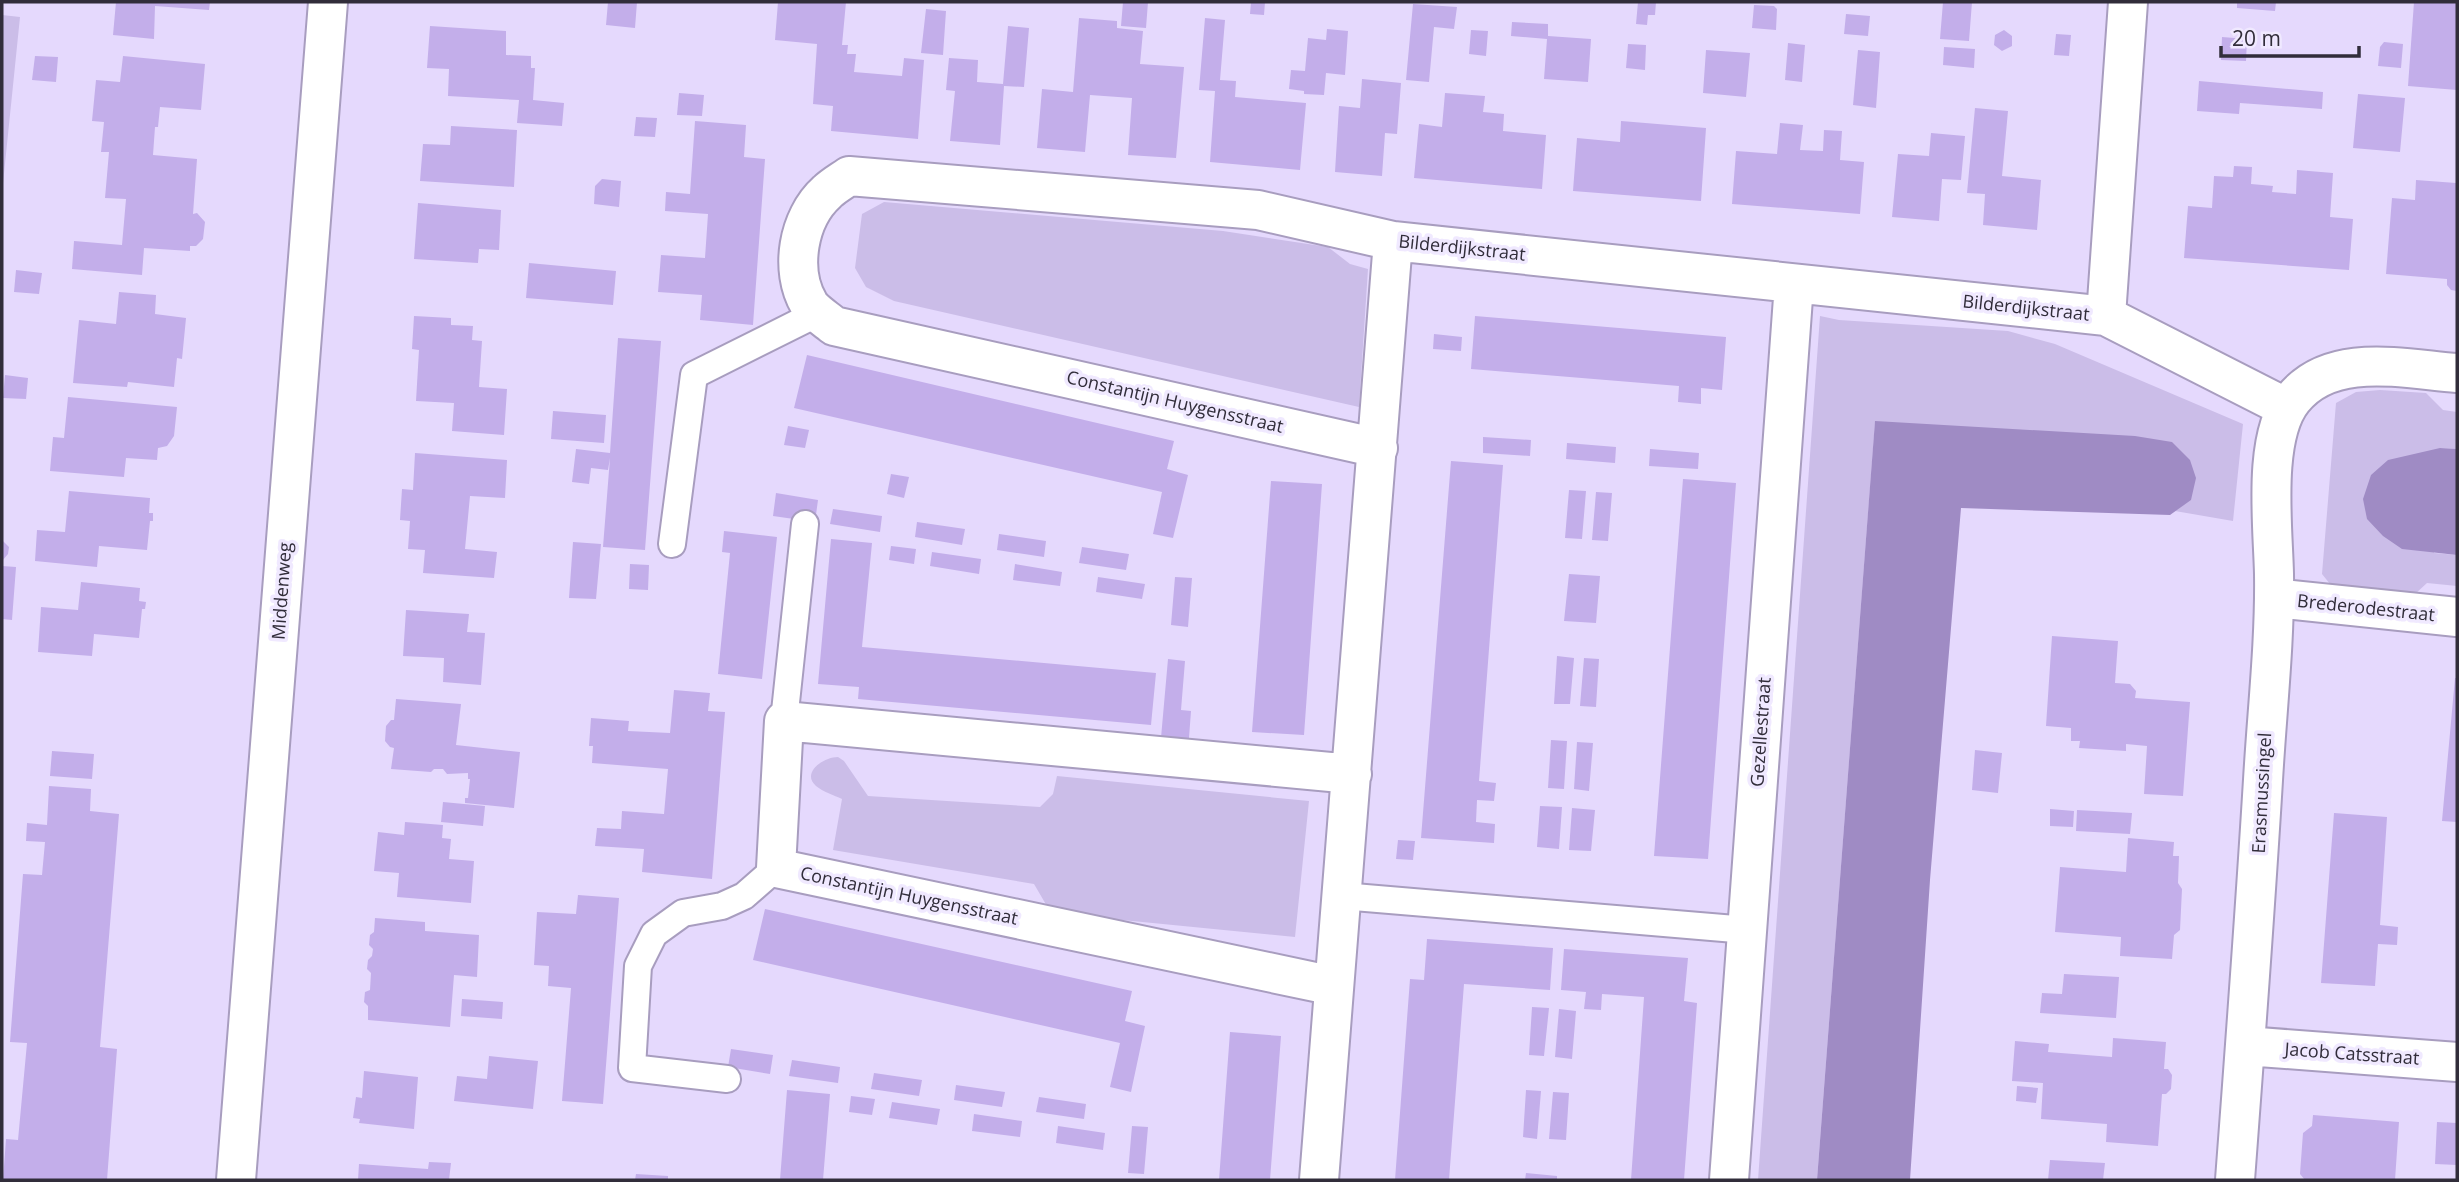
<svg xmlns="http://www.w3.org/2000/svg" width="2459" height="1182" font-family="'Open Sans',sans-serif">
	<rect width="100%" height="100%" fill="#e5d9fd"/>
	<path fill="#cbbde8" d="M 2,15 L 20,17 L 2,193 Z
		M 884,202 L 1223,231 L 1328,247 L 1350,264 L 1368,269 L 1359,407 L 894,301 L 866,287 L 855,268 L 862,214 Z
		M 1820,316 L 1839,320 L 2008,331 L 2055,344 L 2243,424 L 2233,521 L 2175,511 L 2190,500 L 1875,422 L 1817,1180 L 1758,1180 Z
		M 2380,390 L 2426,393 L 2443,410 L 2457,412 L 2457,449 L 2440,448 L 2434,553 L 2457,555 L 2457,586 L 2427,583 L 2415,594 L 2342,589 L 2330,584 L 2322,574 L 2336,403 L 2356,392 Z
		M 838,757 L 844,761 L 868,796 L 1040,807 L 1053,794 L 1057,776 L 1309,801 L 1295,937 L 1051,913 L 1034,884 L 833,850 L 842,799 C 834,795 823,792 816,786 C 801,773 823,757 838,757 Z"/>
	<path fill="#9f8bc4" d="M 1875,421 L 2135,436 L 2172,442 L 2190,460 L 2196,478 L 2191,500 L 2170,515 L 1961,508 L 1930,880 L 1910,1180 L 1817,1180 Z
		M 2440,448 L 2457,449 L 2457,555 L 2402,549 L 2383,536 L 2367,519 L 2363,499 L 2371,475 L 2388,460 Z"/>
	<path fill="#c3aeea" d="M 116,2 L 210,2 L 209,10 L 155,6 L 154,39 L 113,35 Z
		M 608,2 L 637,2 L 635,28 L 606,25 Z
		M 778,2 L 846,2 L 842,45 L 848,45 L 847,54 L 856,54 L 854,72 L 902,76 L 904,58 L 924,60 L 918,139 L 831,131 L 833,106 L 813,104 L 817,44 L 775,40 Z
		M 1123,2 L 1148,2 L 1146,28 L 1121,26 Z
		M 1251,2 L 1265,2 L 1264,15 L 1250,14 Z
		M 1638,2 L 1656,2 L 1655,15 L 1648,15 L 1647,25 L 1636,24 Z
		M 1943,2 L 1972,2 L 1969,41 L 1940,39 Z
		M 2237,2 L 2276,2 L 2275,11 L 2237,8 Z
		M 2414,2 L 2457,2 L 2457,90 L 2408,86 Z
		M 1413,4 L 1457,7 L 1454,29 L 1434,27 L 1429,82 L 1406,80 Z
		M 1754,5 L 1774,6 L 1777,9 L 1776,30 L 1752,28 Z
		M 926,9 L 946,11 L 943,55 L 921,53 Z
		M 1846,14 L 1870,16 L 1868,36 L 1844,34 Z
		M 1079,18 L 1117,21 L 1117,28 L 1143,31 L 1140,64 L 1184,67 L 1176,158 L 1128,155 L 1132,98 L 1090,95 L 1085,152 L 1037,148 L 1042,89 L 1073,92 Z
		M 1205,18 L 1225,20 L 1220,80 L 1236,81 L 1235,97 L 1306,103 L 1300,170 L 1210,162 L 1215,91 L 1199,90 Z
		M 1512,22 L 1548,24 L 1548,36 L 1591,39 L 1588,82 L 1544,79 L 1547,39 L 1511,36 Z
		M 430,26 L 506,31 L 506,55 L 531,56 L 531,68 L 535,68 L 533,100 L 564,103 L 562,126 L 517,123 L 519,100 L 448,96 L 449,69 L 427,68 Z
		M 1008,26 L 1029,28 L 1024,87 L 1004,86 L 1000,145 L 950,141 L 955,91 L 946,90 L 949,58 L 978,60 L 977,82 L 1003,84 Z
		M 1327,29 L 1348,31 L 1345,75 L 1326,73 L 1324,95 L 1304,94 L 1304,91 L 1289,89 L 1291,70 L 1305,71 L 1308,38 L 1326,40 Z
		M 1471,30 L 1488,31 L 1486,56 L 1469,54 Z
		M 2004,30 L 2012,36 L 2012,46 L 2002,51 L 1994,45 L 1995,35 Z
		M 2056,34 L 2071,35 L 2069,56 L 2054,55 Z
		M 2222,37 L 2247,39 L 2246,61 L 2221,60 Z
		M 2384,42 L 2403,44 L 2401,68 L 2378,66 L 2380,47 Z
		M 1788,43 L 1805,45 L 1802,82 L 1785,80 Z
		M 1628,44 L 1646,45 L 1645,70 L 1626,68 Z
		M 1944,47 L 1975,49 L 1974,68 L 1943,65 Z
		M 1706,50 L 1750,53 L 1746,97 L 1703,93 Z
		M 1858,50 L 1880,52 L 1876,108 L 1853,105 Z
		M 35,56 L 58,57 L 56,82 L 32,80 Z
		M 123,56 L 205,64 L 201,110 L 160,107 L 158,127 L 155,127 L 153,155 L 197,159 L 193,214 L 197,213 L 205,222 L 203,239 L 196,246 L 190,246 L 190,251 L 144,248 L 142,275 L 72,269 L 74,241 L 122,245 L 126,199 L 105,198 L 109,152 L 101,152 L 104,122 L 92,121 L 96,80 L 120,82 Z
		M 1362,79 L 1401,83 L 1397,134 L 1385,133 L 1382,176 L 1335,172 L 1339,106 L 1360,108 Z
		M 2199,81 L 2323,92 L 2322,109 L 2240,103 L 2239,114 L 2197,111 Z
		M 679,93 L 704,95 L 702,116 L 677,115 Z
		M 1445,93 L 1485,96 L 1483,112 L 1504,114 L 1503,131 L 1546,135 L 1542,189 L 1414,178 L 1419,124 L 1442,127 Z
		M 2358,94 L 2405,98 L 2400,152 L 2353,148 Z
		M 1975,108 L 2008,111 L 2002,176 L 2041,180 L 2037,230 L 1983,225 L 1985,194 L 1967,193 Z
		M 636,117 L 657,118 L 655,137 L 634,136 Z
		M 695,121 L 746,125 L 744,157 L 765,159 L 753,325 L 700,320 L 702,295 L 658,292 L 661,255 L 705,258 L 708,214 L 665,211 L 666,192 L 690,194 Z
		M 1621,121 L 1706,128 L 1701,201 L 1573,191 L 1577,138 L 1620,142 Z
		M 1780,123 L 1803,125 L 1800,150 L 1823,151 L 1824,130 L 1842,131 L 1840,160 L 1864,162 L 1860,214 L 1732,204 L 1736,151 L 1777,154 Z
		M 451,126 L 517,130 L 514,187 L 420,181 L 423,144 L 450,145 Z
		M 1931,133 L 1965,136 L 1961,180 L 1942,179 L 1939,221 L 1892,217 L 1898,154 L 1929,156 Z
		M 2234,166 L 2252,167 L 2251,184 L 2273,186 L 2272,192 L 2296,194 L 2297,170 L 2333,173 L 2330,217 L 2353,219 L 2349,270 L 2184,258 L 2188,206 L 2212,208 L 2214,176 L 2233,177 Z
		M 602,179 L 621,181 L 619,207 L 594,204 L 595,186 Z
		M 2416,180 L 2456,183 L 2457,291 L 2451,290 L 2447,285 L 2447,279 L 2386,274 L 2392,198 L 2415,200 Z
		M 418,203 L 501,210 L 499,250 L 479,249 L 478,263 L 414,259 Z
		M 529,263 L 616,271 L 613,305 L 526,298 Z
		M 16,270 L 42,273 L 39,294 L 14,292 Z
		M 119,292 L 156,295 L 155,314 L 186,318 L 182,359 L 177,358 L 174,387 L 128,382 L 127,387 L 73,383 L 79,320 L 116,324 Z
		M 414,316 L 451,318 L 451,325 L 473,326 L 472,340 L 482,341 L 479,387 L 507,389 L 504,435 L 452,431 L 454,403 L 416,401 L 419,350 L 412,349 Z
		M 1475,316 L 1726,337 L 1722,390 L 1701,388 L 1701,404 L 1678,402 L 1679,386 L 1471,369 Z
		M 1434,334 L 1462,337 L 1461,351 L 1433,349 Z
		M 618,338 L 661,341 L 645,550 L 603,547 L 610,458 L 608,470 L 591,468 L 589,484 L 572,482 L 576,449 L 610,453 Z
		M 807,355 L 1174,441 L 1167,469 L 1188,475 L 1173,538 L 1153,534 L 1162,492 L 794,408 Z
		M 5,375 L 28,378 L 26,399 L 3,398 Z
		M 68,397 L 177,407 L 174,436 L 167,446 L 158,448 L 157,460 L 126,458 L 124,477 L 50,471 L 53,437 L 64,438 Z
		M 553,411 L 606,415 L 604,443 L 551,439 Z
		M 788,426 L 809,430 L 805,448 L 784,445 Z
		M 1483,437 L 1531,440 L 1530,456 L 1483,453 Z
		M 1567,443 L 1616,447 L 1615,463 L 1566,459 Z
		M 1650,449 L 1699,453 L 1698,469 L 1649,466 Z
		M 415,453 L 507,460 L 505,498 L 470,496 L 465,549 L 497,552 L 494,578 L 423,573 L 425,550 L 408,549 L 410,521 L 400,520 L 402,489 L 413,490 Z
		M 1451,461 L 1503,465 L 1479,781 L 1496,783 L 1494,801 L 1477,800 L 1476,822 L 1495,824 L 1494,843 L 1421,838 Z
		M 891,474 L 909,477 L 904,498 L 887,494 Z
		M 1683,479 L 1736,483 L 1708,859 L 1654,856 Z
		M 1271,481 L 1322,484 L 1304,735 L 1252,732 Z
		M 1569,490 L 1586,491 L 1582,539 L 1565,538 Z
		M 69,491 L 150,498 L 149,513 L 153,513 L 153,521 L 150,521 L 147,550 L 99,546 L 97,567 L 35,561 L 37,530 L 65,532 Z
		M 1596,492 L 1612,493 L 1608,541 L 1592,540 Z
		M 776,493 L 818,500 L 815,522 L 773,516 Z
		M 833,509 L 882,516 L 880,532 L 830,524 Z
		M 917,522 L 965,529 L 962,545 L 915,537 Z
		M 724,531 L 777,537 L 762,679 L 718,674 L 730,553 L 722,552 Z
		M 999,534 L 1046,541 L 1044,557 L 997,550 Z
		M 831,539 L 872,543 L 862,647 L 1156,673 L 1151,725 L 858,699 L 859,687 L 818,684 Z
		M 2,540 L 9,547 L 8,554 L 2,561 Z
		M 573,542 L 601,544 L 596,599 L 569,598 Z
		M 891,546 L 916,549 L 914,564 L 889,560 Z
		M 1082,547 L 1129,554 L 1126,570 L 1079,563 Z
		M 932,552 L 981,559 L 979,574 L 930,566 Z
		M 630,564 L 649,565 L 648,590 L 629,589 Z
		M 1015,564 L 1062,572 L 1060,586 L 1013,580 Z
		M 2,566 L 16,567 L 12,620 L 2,619 Z
		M 1569,574 L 1600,576 L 1596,623 L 1564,621 Z
		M 1098,577 L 1145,584 L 1142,599 L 1096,592 Z
		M 1175,577 L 1192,578 L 1188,627 L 1171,625 Z
		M 81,582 L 140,588 L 139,601 L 146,602 L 145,609 L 142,609 L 139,638 L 94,634 L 92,656 L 38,652 L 41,607 L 78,610 Z
		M 406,610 L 469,614 L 467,632 L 485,633 L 481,685 L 443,682 L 444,658 L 403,656 Z
		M 2052,636 L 2118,641 L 2115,683 L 2130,684 L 2136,691 L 2135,698 L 2190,702 L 2183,796 L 2144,794 L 2147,746 L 2126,744 L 2126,751 L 2079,748 L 2080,741 L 2071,741 L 2071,728 L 2046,726 Z
		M 1557,656 L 1574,658 L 1570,704 L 1554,704 Z
		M 1584,658 L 1599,659 L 1596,707 L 1580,706 Z
		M 1168,659 L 1185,661 L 1181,710 L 1191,711 L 1188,751 L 1160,749 Z
		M 2455,678 L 2457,678 L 2457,822 L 2442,821 Z
		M 674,690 L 710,693 L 708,711 L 725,712 L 712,879 L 642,872 L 644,849 L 595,846 L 597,828 L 621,829 L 622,811 L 664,814 L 668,769 L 592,763 L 593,746 L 589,746 L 591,718 L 629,721 L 628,731 L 670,733 Z
		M 396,699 L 461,704 L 456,745 L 520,752 L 514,808 L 465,803 L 465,798 L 468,798 L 470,779 L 468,779 L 468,773 L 447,774 L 443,769 L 434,769 L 431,772 L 391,769 L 394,748 L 390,747 L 385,741 L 386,726 L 391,720 L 394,720 Z
		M 1551,740 L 1567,741 L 1564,789 L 1548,788 Z
		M 1577,742 L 1593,743 L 1589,791 L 1574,789 Z
		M 1975,750 L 2002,753 L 1998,793 L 1972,790 Z
		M 52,751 L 94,754 L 92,779 L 50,776 Z
		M 49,786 L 91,789 L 90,811 L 119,814 L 100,1047 L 117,1049 L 107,1180 L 3,1180 L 6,1139 L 18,1140 L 27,1043 L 10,1042 L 23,874 L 42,875 L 45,842 L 26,841 L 27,823 L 47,825 Z
		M 443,802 L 485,806 L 483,826 L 441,822 Z
		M 1540,806 L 1562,807 L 1559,849 L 1537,847 Z
		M 1572,808 L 1595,810 L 1591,851 L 1569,850 Z
		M 2050,809 L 2074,811 L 2073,827 L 2050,826 Z
		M 2077,810 L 2132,813 L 2130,834 L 2076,831 Z
		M 2334,813 L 2387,817 L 2380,925 L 2398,927 L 2397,945 L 2378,944 L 2375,986 L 2321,983 Z
		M 405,822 L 443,825 L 442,838 L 451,839 L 449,859 L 474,861 L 471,903 L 397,897 L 399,873 L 374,871 L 378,832 L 404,835 Z
		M 2128,838 L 2174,842 L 2173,856 L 2179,856 L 2178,883 L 2182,889 L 2180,930 L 2174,935 L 2172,959 L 2120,956 L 2121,937 L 2055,932 L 2060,867 L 2126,872 Z
		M 1398,840 L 1415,841 L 1413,860 L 1396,859 Z
		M 578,895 L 619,898 L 603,1104 L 562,1101 L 571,988 L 548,986 L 549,966 L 534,965 L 537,912 L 576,914 Z
		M 765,909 L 1132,991 L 1125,1021 L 1145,1026 L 1131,1092 L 1110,1087 L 1120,1043 L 753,960 Z
		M 375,918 L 425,922 L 425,931 L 479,935 L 477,977 L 454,975 L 450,1027 L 368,1020 L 368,1006 L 364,1002 L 365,992 L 370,990 L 371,973 L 367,969 L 368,960 L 372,956 L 373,949 L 369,945 L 370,935 L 374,932 Z
		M 1427,939 L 1553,948 L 1550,990 L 1464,984 L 1449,1180 L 1395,1180 L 1410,979 L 1424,980 Z
		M 1564,949 L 1688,958 L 1684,1001 L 1697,1003 L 1684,1180 L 1631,1180 L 1644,997 L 1602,994 L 1601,1010 L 1584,1009 L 1586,992 L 1561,990 Z
		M 2064,974 L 2119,977 L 2116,1018 L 2040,1013 L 2042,993 L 2062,994 Z
		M 462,999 L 503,1002 L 502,1019 L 461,1016 Z
		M 1532,1007 L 1549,1008 L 1544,1056 L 1529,1055 Z
		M 1559,1009 L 1576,1011 L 1572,1059 L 1555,1057 Z
		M 1230,1032 L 1281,1036 L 1270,1180 L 1219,1180 Z
		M 2113,1038 L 2166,1042 L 2164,1069 L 2168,1069 L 2172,1075 L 2171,1089 L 2166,1094 L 2162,1094 L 2158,1146 L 2106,1142 L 2107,1124 L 2041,1119 L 2043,1083 L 2012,1081 L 2015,1041 L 2049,1044 L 2048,1052 L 2112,1057 Z
		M 731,1049 L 773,1055 L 770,1074 L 728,1067 Z
		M 489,1056 L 538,1061 L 533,1109 L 454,1101 L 457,1076 L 487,1079 Z
		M 792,1060 L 840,1067 L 838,1083 L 789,1076 Z
		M 364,1071 L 418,1077 L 414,1129 L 359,1123 L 360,1119 L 353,1118 L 356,1097 L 362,1098 Z
		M 874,1073 L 922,1080 L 919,1096 L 871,1089 Z
		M 956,1085 L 1005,1092 L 1002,1107 L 954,1100 Z
		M 2017,1086 L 2038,1088 L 2036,1103 L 2016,1101 Z
		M 787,1090 L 830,1094 L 823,1180 L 780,1180 Z
		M 1526,1090 L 1541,1091 L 1537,1139 L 1523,1137 Z
		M 1553,1092 L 1569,1093 L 1566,1140 L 1549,1139 Z
		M 851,1096 L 875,1099 L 872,1115 L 849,1112 Z
		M 1039,1097 L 1086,1104 L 1084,1119 L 1036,1112 Z
		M 892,1102 L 940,1109 L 937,1125 L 889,1118 Z
		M 974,1114 L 1022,1121 L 1020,1137 L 972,1131 Z
		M 2313,1115 L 2399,1122 L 2395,1180 L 2305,1180 L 2300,1174 L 2303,1133 L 2312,1126 Z
		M 2437,1122 L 2457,1123 L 2457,1165 L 2435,1164 Z
		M 1058,1126 L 1105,1133 L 1103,1150 L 1056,1143 Z
		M 1132,1126 L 1148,1127 L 1144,1174 L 1128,1173 Z
		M 2050,1160 L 2105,1163 L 2103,1180 L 2048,1180 Z
		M 429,1162 L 451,1163 L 449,1180 L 358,1180 L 359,1164 L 428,1169 Z
		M 1526,1173 L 1557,1176 L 1557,1180 L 1525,1180 Z
		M 636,1174 L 668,1176 L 668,1180 L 635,1180 Z"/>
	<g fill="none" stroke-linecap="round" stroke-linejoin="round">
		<g stroke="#a89dbf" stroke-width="30">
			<path id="service" d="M 672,544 L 694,375 L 818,313
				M 784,721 L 805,524
				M 1342,896 L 1747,930
				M 727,1079 L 632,1068 L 638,966 L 654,934 L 683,913 L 722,906 L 744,896 L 776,868"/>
		</g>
		<g stroke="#a89dbf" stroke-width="42">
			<path id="minor" d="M 2106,316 L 2128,2
				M 1378,448 L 834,326 C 826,319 814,312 809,304 C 789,270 798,218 827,192 C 833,186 842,181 849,176 L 1258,210 L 1393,241 L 2106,316 L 2287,408
				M 2274,598 L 2457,617
				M 1334,986 L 776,868 L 784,721 L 1352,774
				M 2246,1046 L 2457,1062
				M 1319,1180 L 1393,241
				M 1729,1180 L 1794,284
				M 2235,1180 C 2245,1047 2255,913 2263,780 C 2267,711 2275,642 2274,574 C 2273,526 2262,437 2293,399 C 2331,351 2404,369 2457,373"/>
		</g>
		<g stroke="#a89dbf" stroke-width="42">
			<path id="tertiary" d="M 236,1180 L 328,2"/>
		</g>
		<use href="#service" stroke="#fff" stroke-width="26"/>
		<use href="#minor" stroke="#fff" stroke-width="38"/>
		<use href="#tertiary" stroke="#fff" stroke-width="38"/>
	</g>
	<g text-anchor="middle" stroke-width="7" stroke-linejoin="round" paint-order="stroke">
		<g font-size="18" fill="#312d3a" stroke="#f0e9ff">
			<text transform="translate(1462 248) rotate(6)" y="6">Bilderdijkstraat</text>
			<text transform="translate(2026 308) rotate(6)" y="6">Bilderdijkstraat</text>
			<text transform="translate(1175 402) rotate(13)" y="6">Constantijn Huygensstraat</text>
			<text transform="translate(282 591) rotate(-86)" y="6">Middenweg</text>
			<text transform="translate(2366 608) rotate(6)" y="6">Brederodestraat</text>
			<text transform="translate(1761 732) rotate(-86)" y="6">Gezellestraat</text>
			<text transform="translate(2262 793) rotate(-87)" y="6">Erasmussingel</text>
			<text transform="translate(909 896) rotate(12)" y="6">Constantijn Huygensstraat</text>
			<text transform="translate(2352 1054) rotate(4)" y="6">Jacob Catsstraat</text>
		</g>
	</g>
	<rect width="2459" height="1182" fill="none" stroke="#312d3a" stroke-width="7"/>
	<path d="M2221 46v10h138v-10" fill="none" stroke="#312d3a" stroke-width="3.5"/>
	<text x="2232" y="46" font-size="21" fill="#312d3a" stroke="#f0e9ff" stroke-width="5" paint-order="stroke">20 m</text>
</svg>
